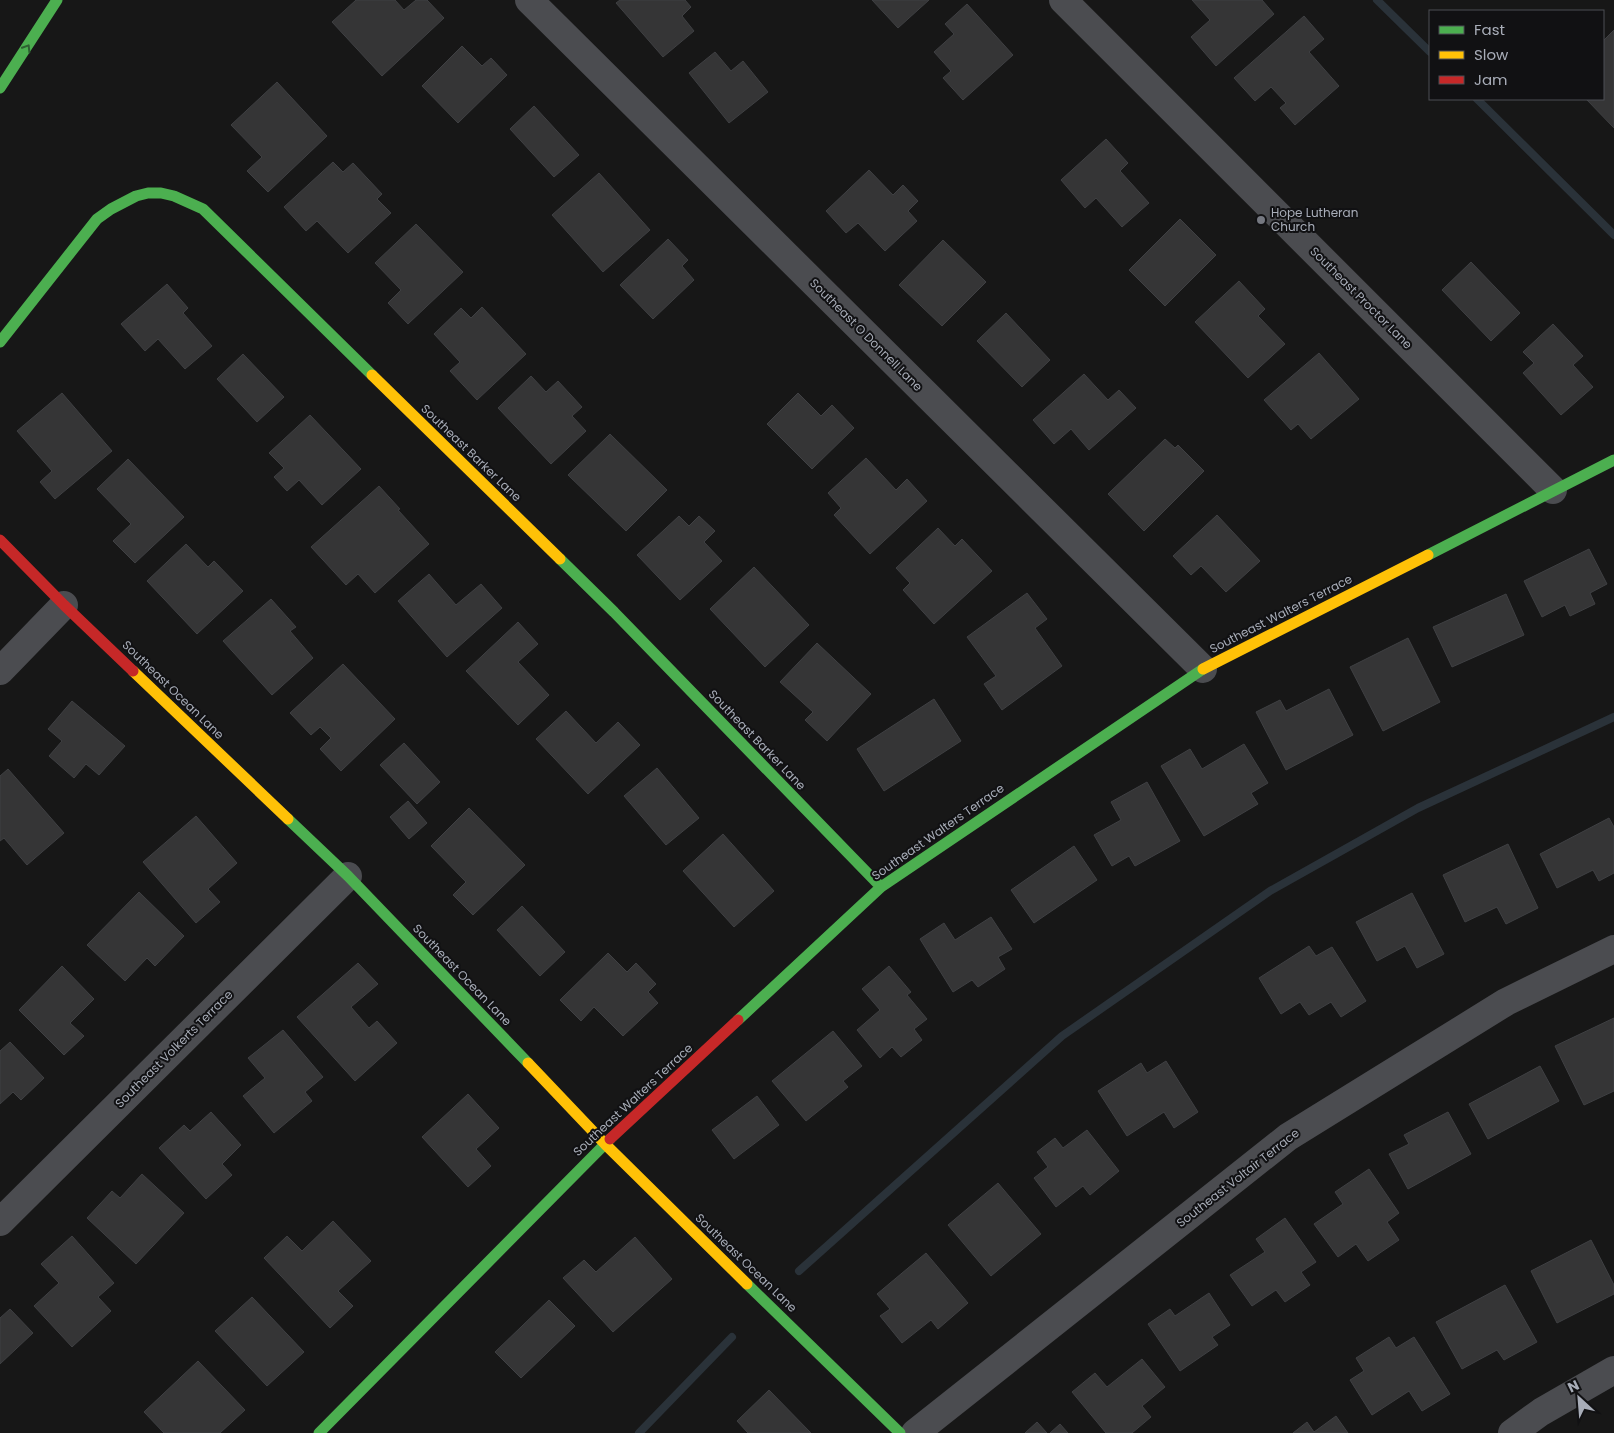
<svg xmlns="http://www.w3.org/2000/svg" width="1614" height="1433" font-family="Poppins,sans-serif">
	<rect width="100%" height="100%" fill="#171717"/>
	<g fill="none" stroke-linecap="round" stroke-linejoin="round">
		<path stroke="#2a3239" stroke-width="8" d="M 1377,0 L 1430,52
			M 1477,99 L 1614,235
			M 799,1271 L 1062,1036 L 1270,891 L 1418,808 L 1614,717
			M 639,1433 L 732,1337"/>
	</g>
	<path fill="#353536" stroke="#3f4043" d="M 356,0 L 395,0 L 404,10 L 416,0 L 427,0 L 444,18 L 382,76 L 332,22 Z
		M 620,0 L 685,0 L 691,7 L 682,16 L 694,31 L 663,57 L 616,3 Z
		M 872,0 L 929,0 L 898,28 Z
		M 1192,0 L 1262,0 L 1274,14 L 1216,66 L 1191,37 L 1210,20 Z
		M 967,4 L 1013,55 L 963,100 L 943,78 L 951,71 L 934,52 L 954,34 L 945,24 Z
		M 1304,16 L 1324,39 L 1309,52 L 1339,86 L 1295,125 L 1280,108 L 1286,103 L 1271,87 L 1255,101 L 1234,78 Z
		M 1614,30 L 1614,128 L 1586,99 L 1603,99 L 1603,41 Z
		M 462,46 L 482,66 L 491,58 L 507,75 L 458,123 L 422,86 Z
		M 715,52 L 731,71 L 743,61 L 768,92 L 729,123 L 689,73 Z
		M 277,82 L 327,136 L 268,192 L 247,171 L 262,157 L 231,125 Z
		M 534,106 L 579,155 L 554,177 L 510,129 Z
		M 1106,139 L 1128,163 L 1120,171 L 1149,203 L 1122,227 L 1096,198 L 1085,208 L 1061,180 Z
		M 333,162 L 343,172 L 353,163 L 382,194 L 377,199 L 391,213 L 348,253 L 317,221 L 306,231 L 284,207 Z
		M 869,170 L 893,195 L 903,185 L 918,201 L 908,211 L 917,221 L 885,251 L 858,223 L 846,233 L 826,211 Z
		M 599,173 L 650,230 L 603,272 L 552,215 Z
		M 1180,219 L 1216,255 L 1165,306 L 1129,270 Z
		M 416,224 L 463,272 L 408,324 L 388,303 L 401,290 L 375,263 Z
		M 668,239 L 688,260 L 682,266 L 694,280 L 653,319 L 620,285 Z
		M 943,240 L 986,282 L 942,326 L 899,285 Z
		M 1471,262 L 1520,313 L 1491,341 L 1442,290 Z
		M 1239,281 L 1265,309 L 1258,316 L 1285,344 L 1248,378 L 1195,322 Z
		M 167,284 L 188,308 L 183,313 L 212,346 L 185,369 L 158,339 L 145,351 L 121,324 Z
		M 482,307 L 526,354 L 477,400 L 450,371 L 460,362 L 434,334 L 461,308 L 471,318 Z
		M 1006,313 L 1050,360 L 1022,387 L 977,341 Z
		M 1553,324 L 1583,356 L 1573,365 L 1593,387 L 1561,415 L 1523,373 L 1534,363 L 1523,352 Z
		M 1319,353 L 1359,399 L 1311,439 L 1298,424 L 1291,430 L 1264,400 Z
		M 243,354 L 284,397 L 257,422 L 217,379 Z
		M 1084,374 L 1108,400 L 1119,390 L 1136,408 L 1089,450 L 1071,429 L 1054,444 L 1033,420 Z
		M 531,376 L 546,392 L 558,381 L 582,407 L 572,416 L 586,431 L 551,464 L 498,408 Z
		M 62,393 L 112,451 L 55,499 L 40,482 L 52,471 L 17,431 Z
		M 798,393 L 821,416 L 832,405 L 854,428 L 812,469 L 767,424 Z
		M 310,415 L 361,469 L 322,505 L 299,480 L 287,491 L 274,477 L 284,468 L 269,453 Z
		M 610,434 L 667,490 L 626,531 L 568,475 Z
		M 1165,439 L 1175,448 L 1178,445 L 1204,471 L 1144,531 L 1108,494 Z
		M 866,458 L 896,490 L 907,479 L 927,501 L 870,554 L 834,515 L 841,508 L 828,493 Z
		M 128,459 L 184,517 L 135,563 L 113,541 L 131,524 L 97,489 Z
		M 379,486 L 400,509 L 398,510 L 429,544 L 375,593 L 358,574 L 346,585 L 311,547 Z
		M 1217,515 L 1260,561 L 1226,592 L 1201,566 L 1191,575 L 1173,556 Z
		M 679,516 L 689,526 L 699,516 L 715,531 L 704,542 L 722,561 L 680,600 L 637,555 Z
		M 938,528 L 955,546 L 962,539 L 992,571 L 934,624 L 903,590 L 910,583 L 896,568 Z
		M 186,544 L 208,567 L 214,561 L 243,591 L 197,634 L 147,581 Z
		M 1589,549 L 1607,584 L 1590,593 L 1595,604 L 1570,616 L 1565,605 L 1542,617 L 1524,581 Z
		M 754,567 L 809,625 L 765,667 L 710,609 Z
		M 429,574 L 456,605 L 481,584 L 502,608 L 447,657 L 398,601 Z
		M 1027,593 L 1047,619 L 1035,628 L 1062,666 L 1002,710 L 984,684 L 996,676 L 967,637 Z
		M 1506,594 L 1524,635 L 1452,667 L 1433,627 Z
		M 271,599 L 296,627 L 290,631 L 313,658 L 272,695 L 223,641 Z
		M 518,622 L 538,644 L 518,662 L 549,695 L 518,725 L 466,671 Z
		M 1408,638 L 1440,702 L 1383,731 L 1350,667 Z
		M 817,643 L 871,694 L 827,741 L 805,720 L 813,712 L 780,682 Z
		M 343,664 L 395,719 L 341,771 L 320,749 L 331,738 L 320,727 L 311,735 L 290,713 Z
		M 1329,689 L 1353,735 L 1286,770 L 1256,712 L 1280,700 L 1286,711 Z
		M 934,699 L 961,741 L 884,791 L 857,749 Z
		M 72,701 L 125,746 L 99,775 L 86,764 L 74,778 L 49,756 L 62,741 L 48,729 Z
		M 566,711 L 596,743 L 618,722 L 640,745 L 588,794 L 536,739 Z
		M 404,743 L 440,782 L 417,804 L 380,765 Z
		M 1244,744 L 1268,783 L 1251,793 L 1258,804 L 1204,836 L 1161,766 L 1190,749 L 1202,769 Z
		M 657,768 L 699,818 L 666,845 L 624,796 Z
		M 8,769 L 64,833 L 27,865 L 4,838 L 0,841 L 0,776 Z
		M 1147,782 L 1180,841 L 1135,866 L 1129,856 L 1112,866 L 1094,835 L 1121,820 L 1111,802 Z
		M 408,801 L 427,823 L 409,839 L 390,817 Z
		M 469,808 L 525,865 L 473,915 L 453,895 L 466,882 L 431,846 Z
		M 196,816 L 237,863 L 208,889 L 220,902 L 196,923 L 143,862 Z
		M 1609,818 L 1614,827 L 1614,873 L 1599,881 L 1593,870 L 1557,888 L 1540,854 Z
		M 723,834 L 774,891 L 734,927 L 683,871 Z
		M 1508,844 L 1538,908 L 1506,924 L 1497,907 L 1465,922 L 1443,875 Z
		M 1074,846 L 1097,880 L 1034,923 L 1011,890 Z
		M 139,892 L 184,936 L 155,966 L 147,958 L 125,981 L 87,945 Z
		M 1412,893 L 1444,954 L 1417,968 L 1405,946 L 1377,961 L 1356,922 Z
		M 522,906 L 565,952 L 540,976 L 497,930 Z
		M 991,917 L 1012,949 L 998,957 L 1005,969 L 978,987 L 972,980 L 953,992 L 920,939 L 944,923 L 955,940 Z
		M 1309,946 L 1316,956 L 1332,947 L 1366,1001 L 1341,1017 L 1331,1002 L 1309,1015 L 1300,1002 L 1281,1014 L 1259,978 Z
		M 608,953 L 627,972 L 636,963 L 656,984 L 648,992 L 658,1003 L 623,1036 L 594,1007 L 581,1021 L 560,1000 Z
		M 358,963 L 378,984 L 351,1007 L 369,1028 L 377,1021 L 397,1043 L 355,1081 L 297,1017 Z
		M 62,966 L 94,999 L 70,1023 L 84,1036 L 64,1055 L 19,1010 Z
		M 889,966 L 911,992 L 907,995 L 927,1019 L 914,1029 L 922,1040 L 901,1057 L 892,1047 L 880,1058 L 857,1030 L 880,1010 L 862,989 Z
		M 1614,1018 L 1614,1091 L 1584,1105 L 1555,1046 Z
		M 283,1030 L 323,1077 L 305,1092 L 312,1101 L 274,1133 L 243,1096 L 265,1078 L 248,1058 Z
		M 833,1031 L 862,1066 L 843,1081 L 848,1087 L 806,1121 L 772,1081 Z
		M 10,1042 L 44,1078 L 21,1100 L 13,1092 L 0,1104 L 0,1051 Z
		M 1166,1061 L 1198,1112 L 1174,1128 L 1164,1112 L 1127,1136 L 1098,1091 L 1141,1063 L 1147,1073 Z
		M 1540,1066 L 1559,1101 L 1488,1139 L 1469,1104 Z
		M 468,1094 L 499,1128 L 476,1149 L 491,1166 L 468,1187 L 422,1137 Z
		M 757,1096 L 779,1125 L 734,1159 L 712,1130 Z
		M 211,1112 L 241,1145 L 222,1164 L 232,1175 L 206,1199 L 159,1148 L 184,1125 L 190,1131 Z
		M 1448,1112 L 1471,1154 L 1408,1189 L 1389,1154 L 1409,1144 L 1404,1135 Z
		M 1087,1130 L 1119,1171 L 1090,1195 L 1083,1186 L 1056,1207 L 1034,1178 L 1048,1167 L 1037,1152 L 1055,1138 L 1063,1148 Z
		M 1369,1169 L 1399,1213 L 1387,1222 L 1399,1240 L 1368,1261 L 1356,1244 L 1338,1257 L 1314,1224 L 1343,1204 L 1335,1192 Z
		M 142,1174 L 184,1213 L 136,1264 L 87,1218 L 112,1191 L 120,1198 Z
		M 998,1183 L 1041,1234 L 991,1276 L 948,1225 Z
		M 1285,1218 L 1316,1262 L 1301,1272 L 1310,1285 L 1285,1302 L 1276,1290 L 1252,1306 L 1230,1275 L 1265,1252 L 1256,1239 Z
		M 333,1221 L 371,1261 L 338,1291 L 353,1306 L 330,1328 L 264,1258 L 287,1236 L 302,1251 Z
		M 72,1236 L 114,1283 L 98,1297 L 111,1311 L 72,1347 L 34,1306 L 59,1283 L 41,1264 Z
		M 635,1237 L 672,1279 L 613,1332 L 563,1278 L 584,1260 L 596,1272 Z
		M 1591,1240 L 1614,1285 L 1614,1294 L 1557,1323 L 1531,1271 Z
		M 926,1253 L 968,1303 L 938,1329 L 931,1320 L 902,1343 L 880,1316 L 890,1309 L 877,1294 Z
		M 1505,1285 L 1537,1342 L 1504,1360 L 1497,1350 L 1462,1369 L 1436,1322 Z
		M 1209,1293 L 1230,1325 L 1212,1337 L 1218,1345 L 1180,1371 L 1148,1324 L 1170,1309 L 1175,1316 Z
		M 252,1297 L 304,1352 L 267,1386 L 215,1331 Z
		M 549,1300 L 575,1326 L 521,1378 L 495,1352 Z
		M 10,1309 L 33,1333 L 0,1364 L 0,1318 Z
		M 1389,1337 L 1396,1348 L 1414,1337 L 1450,1394 L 1422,1411 L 1409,1391 L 1372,1415 L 1350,1380 L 1364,1371 L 1356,1358 Z
		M 1142,1359 L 1165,1387 L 1142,1406 L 1151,1417 L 1132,1433 L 1106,1433 L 1072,1392 L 1095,1373 L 1107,1387 Z
		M 198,1361 L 245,1410 L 220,1433 L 164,1433 L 144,1412 Z
		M 769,1390 L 811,1433 L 748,1433 L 737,1421 Z
		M 1336,1416 L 1348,1433 L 1293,1433 L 1307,1422 L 1314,1432 Z
		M 1037,1422 L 1047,1433 L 1025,1433 Z
		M 1060,1424 L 1068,1433 L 1050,1433 Z"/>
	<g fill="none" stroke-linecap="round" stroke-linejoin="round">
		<path stroke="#4b4c50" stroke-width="28" d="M 529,0 L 1203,669
			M 1063,0 L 1553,490
			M 0,671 L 64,605
			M 0,1222 L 348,876
			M 915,1433 L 1288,1137 L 1506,1002 L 1614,949
			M 1512,1433 L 1541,1412 L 1614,1370"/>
		<path stroke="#4caf50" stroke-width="11" d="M 0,88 L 57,0
			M 0,342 L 97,219 L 111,209 L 136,196 L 148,193 L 161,193 L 174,196 L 203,209 L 372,375
			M 1428,555 L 1614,460
			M 560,559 L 614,612 L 881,887
			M 288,819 L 348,876 L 528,1063
			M 738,1020 L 881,887 L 1203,669
			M 747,1284 L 900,1433
			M 319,1433 L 610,1139"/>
		<path stroke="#ffc107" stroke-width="11" d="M 372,375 L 560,559
			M 1203,669 L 1428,555
			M 133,671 L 288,819
			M 528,1063 L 605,1144 L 747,1284"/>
		<path stroke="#c62828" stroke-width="11" d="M 0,540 L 64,605 L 133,671
			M 610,1139 L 738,1020"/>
	</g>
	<defs><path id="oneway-chevron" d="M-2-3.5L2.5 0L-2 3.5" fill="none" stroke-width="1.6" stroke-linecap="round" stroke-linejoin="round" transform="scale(1.25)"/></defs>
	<use stroke="#2e6032" href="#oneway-chevron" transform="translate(27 48) rotate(-58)"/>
	<circle fill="#757880" stroke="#111113" stroke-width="2" cx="1261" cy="220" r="5"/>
	<g text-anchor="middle" stroke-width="4" stroke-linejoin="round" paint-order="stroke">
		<g font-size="12" fill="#a8adb8" stroke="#111113" text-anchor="start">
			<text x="1271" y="217">Hope Lutheran<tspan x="1271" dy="14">Church</tspan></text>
		</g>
		<g font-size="12" fill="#a8adb8" stroke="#111113">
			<text transform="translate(1361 298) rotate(45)" y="4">Southeast Proctor Lane</text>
			<text transform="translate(866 335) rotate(45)" y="4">Southeast O Donnell Lane</text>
			<text transform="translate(471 453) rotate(44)" y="4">Southeast Barker Lane</text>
			<text transform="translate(1281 614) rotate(-27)" y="4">Southeast Walters Terrace</text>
			<text transform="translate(173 690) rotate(44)" y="4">Southeast Ocean Lane</text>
			<text transform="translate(757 740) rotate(46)" y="4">Southeast Barker Lane</text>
			<text transform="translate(938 832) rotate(-35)" y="4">Southeast Walters Terrace</text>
			<text transform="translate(462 975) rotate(46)" y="4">Southeast Ocean Lane</text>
			<text transform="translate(174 1049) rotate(-45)" y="4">Southeast Volkerts Terrace</text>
			<text transform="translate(633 1100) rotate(-43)" y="4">Southeast Walters Terrace</text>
			<text transform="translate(1238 1178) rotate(-38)" y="4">Southeast Voltair Terrace</text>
			<text transform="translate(746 1263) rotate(44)" y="4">Southeast Ocean Lane</text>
		</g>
	</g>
	<rect x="1429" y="10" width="175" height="90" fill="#111113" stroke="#4d4f55"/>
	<rect x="1439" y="26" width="25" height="8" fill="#4caf50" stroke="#4d4f55"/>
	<text x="1474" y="35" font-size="15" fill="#a8adb8">Fast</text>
	<rect x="1439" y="51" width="25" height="8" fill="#ffc107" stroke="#4d4f55"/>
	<text x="1474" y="60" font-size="15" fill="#a8adb8">Slow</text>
	<rect x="1439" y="76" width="25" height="8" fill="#c62828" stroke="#4d4f55"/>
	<text x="1474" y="85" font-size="15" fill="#a8adb8">Jam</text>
	<g transform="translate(1579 1398) rotate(334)" stroke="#111113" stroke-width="4" paint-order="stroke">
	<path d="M0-4L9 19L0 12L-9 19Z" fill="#a8adb8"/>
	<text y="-8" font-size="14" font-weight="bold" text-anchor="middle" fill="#a8adb8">N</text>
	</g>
</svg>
